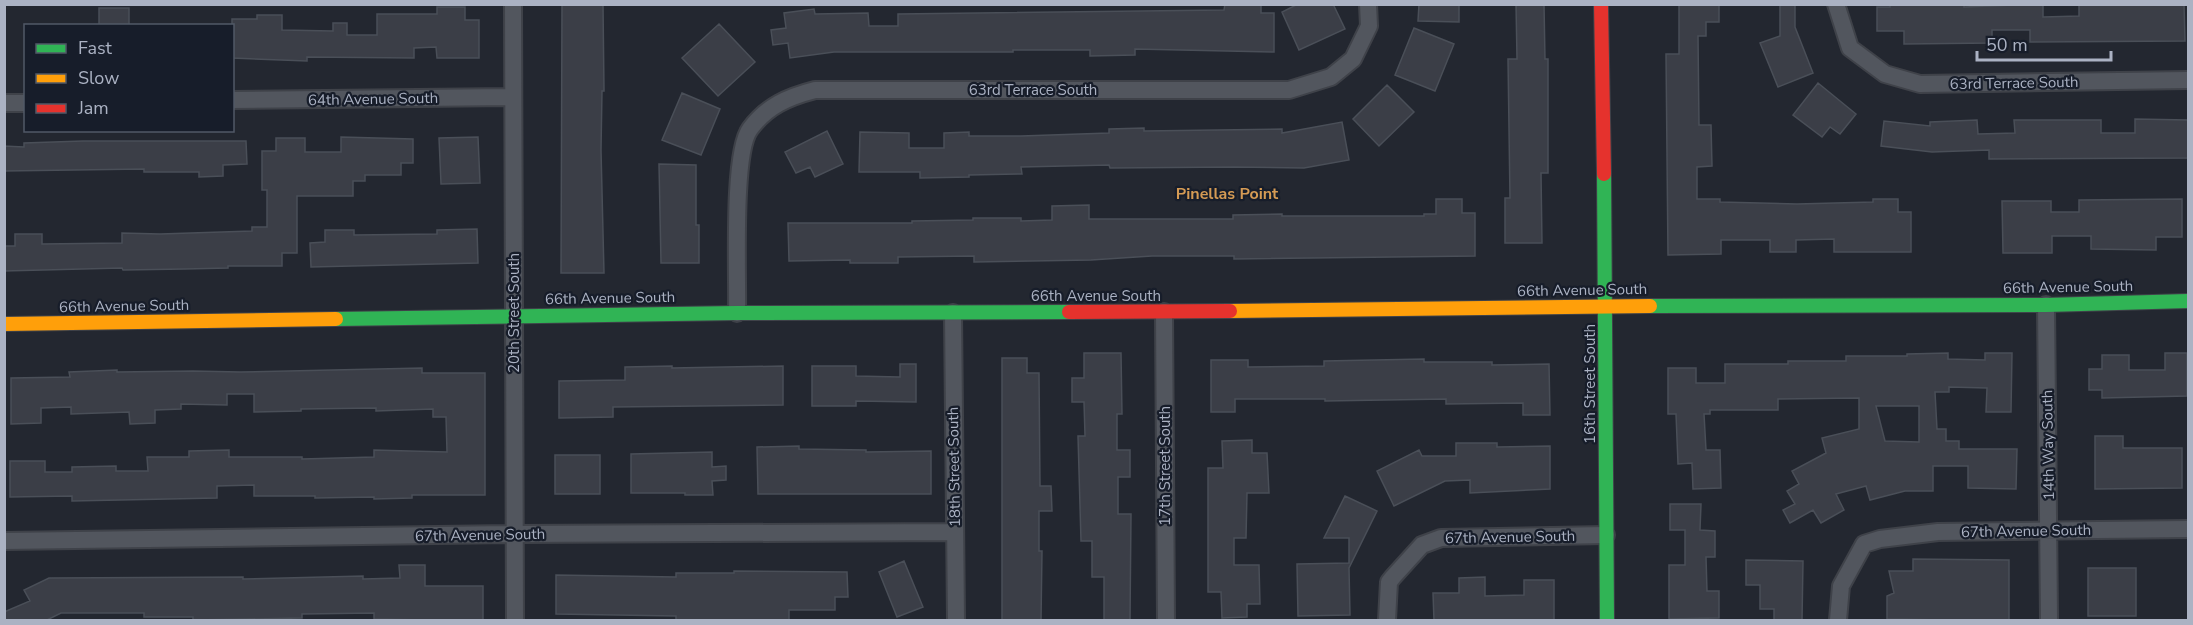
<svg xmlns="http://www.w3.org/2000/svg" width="2193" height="625" font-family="'Nunito Sans',sans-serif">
	<rect width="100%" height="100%" fill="#232730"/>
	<path fill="#3b3e47" stroke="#4a4f58" stroke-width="1.5" fill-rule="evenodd" d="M 562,4 L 603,4 L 604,91 L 602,91 L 601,150 L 604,273 L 561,273 Z
		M 1225,4 L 1261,4 L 1261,13 L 1274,13 L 1274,52 L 1135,49 L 1135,55 L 1090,56 L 1090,50 L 1013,50 L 1013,52 L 834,52 L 790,58 L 788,43 L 773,45 L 771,30 L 786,28 L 784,13 L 814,9 L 815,14 L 868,13 L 869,26 L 898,26 L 898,14 L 1224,10 Z
		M 1298,4 L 1333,4 L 1345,29 L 1299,50 L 1282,12 Z
		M 1419,4 L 1459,4 L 1459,22 L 1418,21 Z
		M 1516,4 L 1544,4 L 1545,59 L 1548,59 L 1548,173 L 1541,173 L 1542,243 L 1505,243 L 1505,198 L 1510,198 L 1508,59 L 1517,59 Z
		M 1679,4 L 1719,4 L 1719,22 L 1706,22 L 1706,36 L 1698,36 L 1699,125 L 1711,125 L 1712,166 L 1697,167 L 1697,199 L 1720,199 L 1720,202 L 1797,204 L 1873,202 L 1873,199 L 1898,199 L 1898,212 L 1911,212 L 1911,252 L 1834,252 L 1834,239 L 1796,240 L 1796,252 L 1770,252 L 1770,240 L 1721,240 L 1721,254 L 1668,255 L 1666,54 L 1679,54 Z
		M 1780,4 L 1795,4 L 1795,27 L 1813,73 L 1778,87 L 1760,43 L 1780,36 Z
		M 1890,4 L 1964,4 L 1964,7 L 2043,4 L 2043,17 L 2079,16 L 2079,5 L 2184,4 L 2185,41 L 2030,42 L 2030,30 L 1992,30 L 1992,43 L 1904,44 L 1904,31 L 1877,31 L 1877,7 L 1890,7 Z
		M 437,7 L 465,7 L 465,20 L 479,20 L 479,58 L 437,58 L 436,47 L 414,48 L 414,58 L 307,57 L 307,61 L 232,58 L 232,19 L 257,19 L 257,15 L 282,15 L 282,30 L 333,31 L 333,23 L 347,23 L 347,35 L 377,35 L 377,14 L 437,14 Z
		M 99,8 L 129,8 L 129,26 L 99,26 Z
		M 719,24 L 755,62 L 718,96 L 682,58 Z
		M 1414,28 L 1454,44 L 1435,91 L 1395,75 Z
		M 1818,83 L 1856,114 L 1840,134 L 1830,127 L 1822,137 L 1793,115 Z
		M 1387,85 L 1414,112 L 1379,146 L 1353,119 Z
		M 682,93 L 720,109 L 701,155 L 662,140 Z
		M 2135,119 L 2188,120 L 2188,158 L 1989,159 L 1989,150 L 1932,152 L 1881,146 L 1884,121 L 1930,126 L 1930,122 L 1977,120 L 1978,134 L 2015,133 L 2014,120 L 2101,120 L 2101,133 L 2135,133 Z
		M 1342,122 L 1349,160 L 1304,168 L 1234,167 L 1110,168 L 1109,165 L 1021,167 L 1022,174 L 969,175 L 969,177 L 920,178 L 920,172 L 859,172 L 860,132 L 909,133 L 909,148 L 944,148 L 944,133 L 969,132 L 969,136 L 1021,136 L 1109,133 L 1109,129 L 1144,128 L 1144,131 L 1282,129 L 1282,133 Z
		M 827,131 L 843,164 L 815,177 L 810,167 L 796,173 L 785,152 Z
		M 341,137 L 413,139 L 413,163 L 401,163 L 401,175 L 365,175 L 365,181 L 353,181 L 353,196 L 297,196 L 297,253 L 282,253 L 282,266 L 228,266 L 228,268 L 185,269 L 123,270 L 122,268 L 4,271 L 4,246 L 15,246 L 15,234 L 42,234 L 42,244 L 122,243 L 122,233 L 160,234 L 252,231 L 252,227 L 267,227 L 267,190 L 262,190 L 262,151 L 276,151 L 276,138 L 305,138 L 305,152 L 341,152 Z
		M 478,137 L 480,183 L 441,184 L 439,138 Z
		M 83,141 L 246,141 L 247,164 L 223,165 L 223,176 L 199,177 L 199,172 L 144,172 L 144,169 L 4,171 L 4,146 L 24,147 L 24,143 Z
		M 659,164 L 696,165 L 696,225 L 699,225 L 699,263 L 661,263 Z
		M 1436,199 L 1462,199 L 1462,213 L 1475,213 L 1475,256 L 1234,259 L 1234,256 L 1152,256 L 1091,260 L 974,262 L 974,256 L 898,257 L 898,263 L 850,263 L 850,260 L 789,261 L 788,223 L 912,223 L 912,221 L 973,220 L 973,218 L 1021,218 L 1021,221 L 1052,220 L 1052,206 L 1089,205 L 1089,219 L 1233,219 L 1233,215 L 1282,214 L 1282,216 L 1424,216 L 1424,214 L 1436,214 Z
		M 2182,199 L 2182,237 L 2156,237 L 2156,250 L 2091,249 L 2091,236 L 2052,236 L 2052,253 L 2003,253 L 2002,201 L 2051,201 L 2051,212 L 2079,212 L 2079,200 Z
		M 477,229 L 478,263 L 311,267 L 310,243 L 325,242 L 325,230 L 354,230 L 354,235 L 437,234 L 437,230 Z
		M 1084,353 L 1121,353 L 1122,414 L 1117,414 L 1117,450 L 1130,450 L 1130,477 L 1118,477 L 1118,514 L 1131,514 L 1130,621 L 1104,621 L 1104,577 L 1092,577 L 1092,541 L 1081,541 L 1078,436 L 1085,436 L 1084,402 L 1072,402 L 1072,378 L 1084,378 Z
		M 1948,353 L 1948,359 L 1985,360 L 1985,353 L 2012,353 L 2011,412 L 1986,412 L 1987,388 L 1949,387 L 1949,392 L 1935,392 L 1937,429 L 1946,429 L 1946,441 L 1959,441 L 1959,449 L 2017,449 L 2016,489 L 1968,488 L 1968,466 L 1933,466 L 1933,491 L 1905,491 L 1870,500 L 1866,486 L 1836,494 L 1844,510 L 1821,523 L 1813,510 L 1790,523 L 1783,510 L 1795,504 L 1787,491 L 1799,484 L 1792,471 L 1826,453 L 1822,438 L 1859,429 L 1859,398 L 1778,399 L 1778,410 L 1710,410 L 1710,414 L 1704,414 L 1706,450 L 1720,450 L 1721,488 L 1693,489 L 1692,463 L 1678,464 L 1676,414 L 1668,414 L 1668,368 L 1696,368 L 1696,383 L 1725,383 L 1725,364 L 1788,364 L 1788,361 L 1846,361 L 1846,356 L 1907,356 L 1907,354 ZM 1876,406 L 1919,406 L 1919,442 L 1885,441 Z
		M 2165,353 L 2187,353 L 2187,396 L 2102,398 L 2102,390 L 2089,390 L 2089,369 L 2102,369 L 2102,355 L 2129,355 L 2129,370 L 2165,370 Z
		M 1002,358 L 1027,358 L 1027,373 L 1039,373 L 1040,486 L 1051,486 L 1052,511 L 1039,511 L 1039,551 L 1042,551 L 1041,621 L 1002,621 Z
		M 1424,359 L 1424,362 L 1492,362 L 1492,365 L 1549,364 L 1550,415 L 1523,415 L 1523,403 L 1446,404 L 1446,399 L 1325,401 L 1325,399 L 1235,399 L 1235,412 L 1211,412 L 1211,360 L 1248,360 L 1248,367 L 1324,366 L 1324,361 Z
		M 900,364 L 916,364 L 916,402 L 856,401 L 856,406 L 812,406 L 812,366 L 856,366 L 856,376 L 900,377 Z
		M 672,366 L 672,368 L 783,366 L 783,405 L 613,407 L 613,417 L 559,418 L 559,381 L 625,380 L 625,367 Z
		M 422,368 L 422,373 L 485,373 L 485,495 L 412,495 L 412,498 L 374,499 L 374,497 L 315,498 L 315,496 L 254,496 L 254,485 L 217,486 L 217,498 L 72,501 L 72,496 L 10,497 L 10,461 L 45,461 L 45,472 L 72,472 L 72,467 L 116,466 L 116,471 L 148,471 L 147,457 L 189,457 L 189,451 L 229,450 L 229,457 L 302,457 L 302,459 L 374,457 L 374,450 L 447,452 L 446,417 L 433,417 L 433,409 L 376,411 L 376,408 L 301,409 L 301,411 L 254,412 L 254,394 L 227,394 L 227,405 L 181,404 L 181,409 L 155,410 L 155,423 L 130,424 L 129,412 L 71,414 L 71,407 L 41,408 L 41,423 L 11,424 L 11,378 L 70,377 L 69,372 L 117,370 L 117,372 L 193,371 L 240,372 Z
		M 2095,436 L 2123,436 L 2123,448 L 2182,448 L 2182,488 L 2095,489 Z
		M 1252,440 L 1252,453 L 1267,453 L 1269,493 L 1247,493 L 1246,538 L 1234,538 L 1234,565 L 1259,565 L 1260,604 L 1247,604 L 1247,617 L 1222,618 L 1221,592 L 1208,592 L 1208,468 L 1223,468 L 1222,441 Z
		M 1456,443 L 1497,443 L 1497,447 L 1550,446 L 1550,489 L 1470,493 L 1470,480 L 1445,481 L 1394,506 L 1377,471 L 1419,450 L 1422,456 L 1456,456 Z
		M 799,446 L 799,449 L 866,450 L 866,452 L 931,451 L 931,494 L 758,494 L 757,447 Z
		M 712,452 L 712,467 L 726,466 L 726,480 L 712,481 L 713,495 L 685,495 L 685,493 L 631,493 L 631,454 Z
		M 555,455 L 600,455 L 600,494 L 555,494 Z
		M 1345,496 L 1377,511 L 1349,568 L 1350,615 L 1298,616 L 1297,564 L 1349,563 L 1349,538 L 1324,538 Z
		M 1670,504 L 1701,504 L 1700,530 L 1715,531 L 1715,557 L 1706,557 L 1707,591 L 1719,591 L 1719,618 L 1669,619 L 1669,565 L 1685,565 L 1685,530 L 1670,530 Z
		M 1913,559 L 2009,560 L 2009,621 L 1887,619 L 1887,596 L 1894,593 L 1889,571 L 1913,571 Z
		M 1746,560 L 1803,561 L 1802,621 L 1774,621 L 1774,609 L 1760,609 L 1760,585 L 1746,585 Z
		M 904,561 L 923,607 L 897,617 L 879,572 Z
		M 399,565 L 425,565 L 425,586 L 483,586 L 483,621 L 374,619 L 374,613 L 302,614 L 302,618 L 193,620 L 193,617 L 144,617 L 144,613 L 61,613 L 45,621 L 4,621 L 4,612 L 30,601 L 24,590 L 49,578 L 243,577 L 243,579 L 363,576 L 363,579 L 400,578 Z
		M 2088,568 L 2136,568 L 2136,616 L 2088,616 Z
		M 734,571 L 847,572 L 848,597 L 835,597 L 835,610 L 789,610 L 789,620 L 676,621 L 676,616 L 556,614 L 556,575 L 676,577 L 676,573 L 734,573 Z
		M 1485,577 L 1485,596 L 1524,595 L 1524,580 L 1554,580 L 1554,621 L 1434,621 L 1433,593 L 1459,593 L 1459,578 Z"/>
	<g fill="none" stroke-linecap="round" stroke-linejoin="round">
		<g stroke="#3f4249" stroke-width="20">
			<path id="street" d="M 513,4 L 515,620
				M 1836,4 L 1850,48 L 1885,74 L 1920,84 L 2188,80
				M 232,100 L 513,97
				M 4,103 L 26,103
				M 2046,305 L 2049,620
				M 1164,312 L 1166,620
				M 737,313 C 738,277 732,153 750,129 C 767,106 788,97 815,90 L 1289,90 L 1331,77 L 1353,59 L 1369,26 L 1368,4
				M 953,313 L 956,620
				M 4,541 L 515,534 L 955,532
				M 1387,620 L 1389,582 L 1393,577 L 1422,545 L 1441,538 L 1606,535
				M 1838,620 L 1841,586 L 1864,544 L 1880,539 L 1938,532 L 2188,529"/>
		</g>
		<g stroke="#3f4249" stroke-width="16">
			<path id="fast" d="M 1604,174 L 1607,620
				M 1650,306 L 2046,305 L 2188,301
				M 336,319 L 737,313 L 1069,312"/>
		</g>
		<g stroke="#3f4249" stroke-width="16">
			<path id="slow" d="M 1230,311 L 1650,306
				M 4,324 L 336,319"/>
		</g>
		<g stroke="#3f4249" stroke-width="16">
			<path id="jam" d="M 1601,4 L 1604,174
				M 1069,312 L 1230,311"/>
		</g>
		<use href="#street" stroke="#52565e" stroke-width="16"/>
		<use href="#fast" stroke="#30b455" stroke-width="14"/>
		<use href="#slow" stroke="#ff9f0a" stroke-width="14"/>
		<use href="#jam" stroke="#e5322d" stroke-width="14"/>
	</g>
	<g text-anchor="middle" stroke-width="4.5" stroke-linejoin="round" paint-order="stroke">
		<g font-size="15" fill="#abb2c3" stroke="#171d2a">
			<text transform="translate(2014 83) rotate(-1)" y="5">63rd Terrace South</text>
			<text x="1033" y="95">63rd Terrace South</text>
			<text transform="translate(373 99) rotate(-1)" y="5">64th Avenue South</text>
			<text transform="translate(2068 287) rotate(-1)" y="5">66th Avenue South</text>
			<text transform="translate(1582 290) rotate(-1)" y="5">66th Avenue South</text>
			<text x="1096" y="301">66th Avenue South</text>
			<text transform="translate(610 298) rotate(-1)" y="5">66th Avenue South</text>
			<text transform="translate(124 306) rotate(-1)" y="5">66th Avenue South</text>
			<text transform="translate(514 313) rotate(-90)" y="5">20th Street South</text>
			<text transform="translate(1590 384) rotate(-90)" y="5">16th Street South</text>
			<text transform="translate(2048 445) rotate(-91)" y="5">14th Way South</text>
			<text transform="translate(1165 466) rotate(-90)" y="5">17th Street South</text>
			<text transform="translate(954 467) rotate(-91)" y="5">18th Street South</text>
			<text transform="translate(2026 531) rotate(-1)" y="5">67th Avenue South</text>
			<text transform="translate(480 535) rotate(-1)" y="5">67th Avenue South</text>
			<text transform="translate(1510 537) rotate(-1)" y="5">67th Avenue South</text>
		</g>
		<g font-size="16" font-weight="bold" fill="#d59b54" stroke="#171d2a">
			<text x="1227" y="199">Pinellas Point</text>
		</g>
	</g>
	<rect width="2193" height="625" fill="none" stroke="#abb2c3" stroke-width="12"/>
	<rect x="24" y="24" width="210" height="108" fill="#171d2a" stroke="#525967" stroke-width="1.5"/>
	<rect x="36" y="44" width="30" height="9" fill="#30b455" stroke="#525967" stroke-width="1.5"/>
	<text x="78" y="54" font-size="18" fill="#abb2c3">Fast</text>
	<rect x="36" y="74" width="30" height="9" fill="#ff9f0a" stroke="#525967" stroke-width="1.5"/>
	<text x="78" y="84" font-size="18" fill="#abb2c3">Slow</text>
	<rect x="36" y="104" width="30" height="9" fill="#e5322d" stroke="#525967" stroke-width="1.5"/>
	<text x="78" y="114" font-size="18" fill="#abb2c3">Jam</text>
	<path d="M1977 51v9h134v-9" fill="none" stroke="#abb2c3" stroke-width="3"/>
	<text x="1986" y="51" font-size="18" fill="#abb2c3" stroke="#171d2a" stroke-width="4.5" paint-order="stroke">50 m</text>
</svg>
